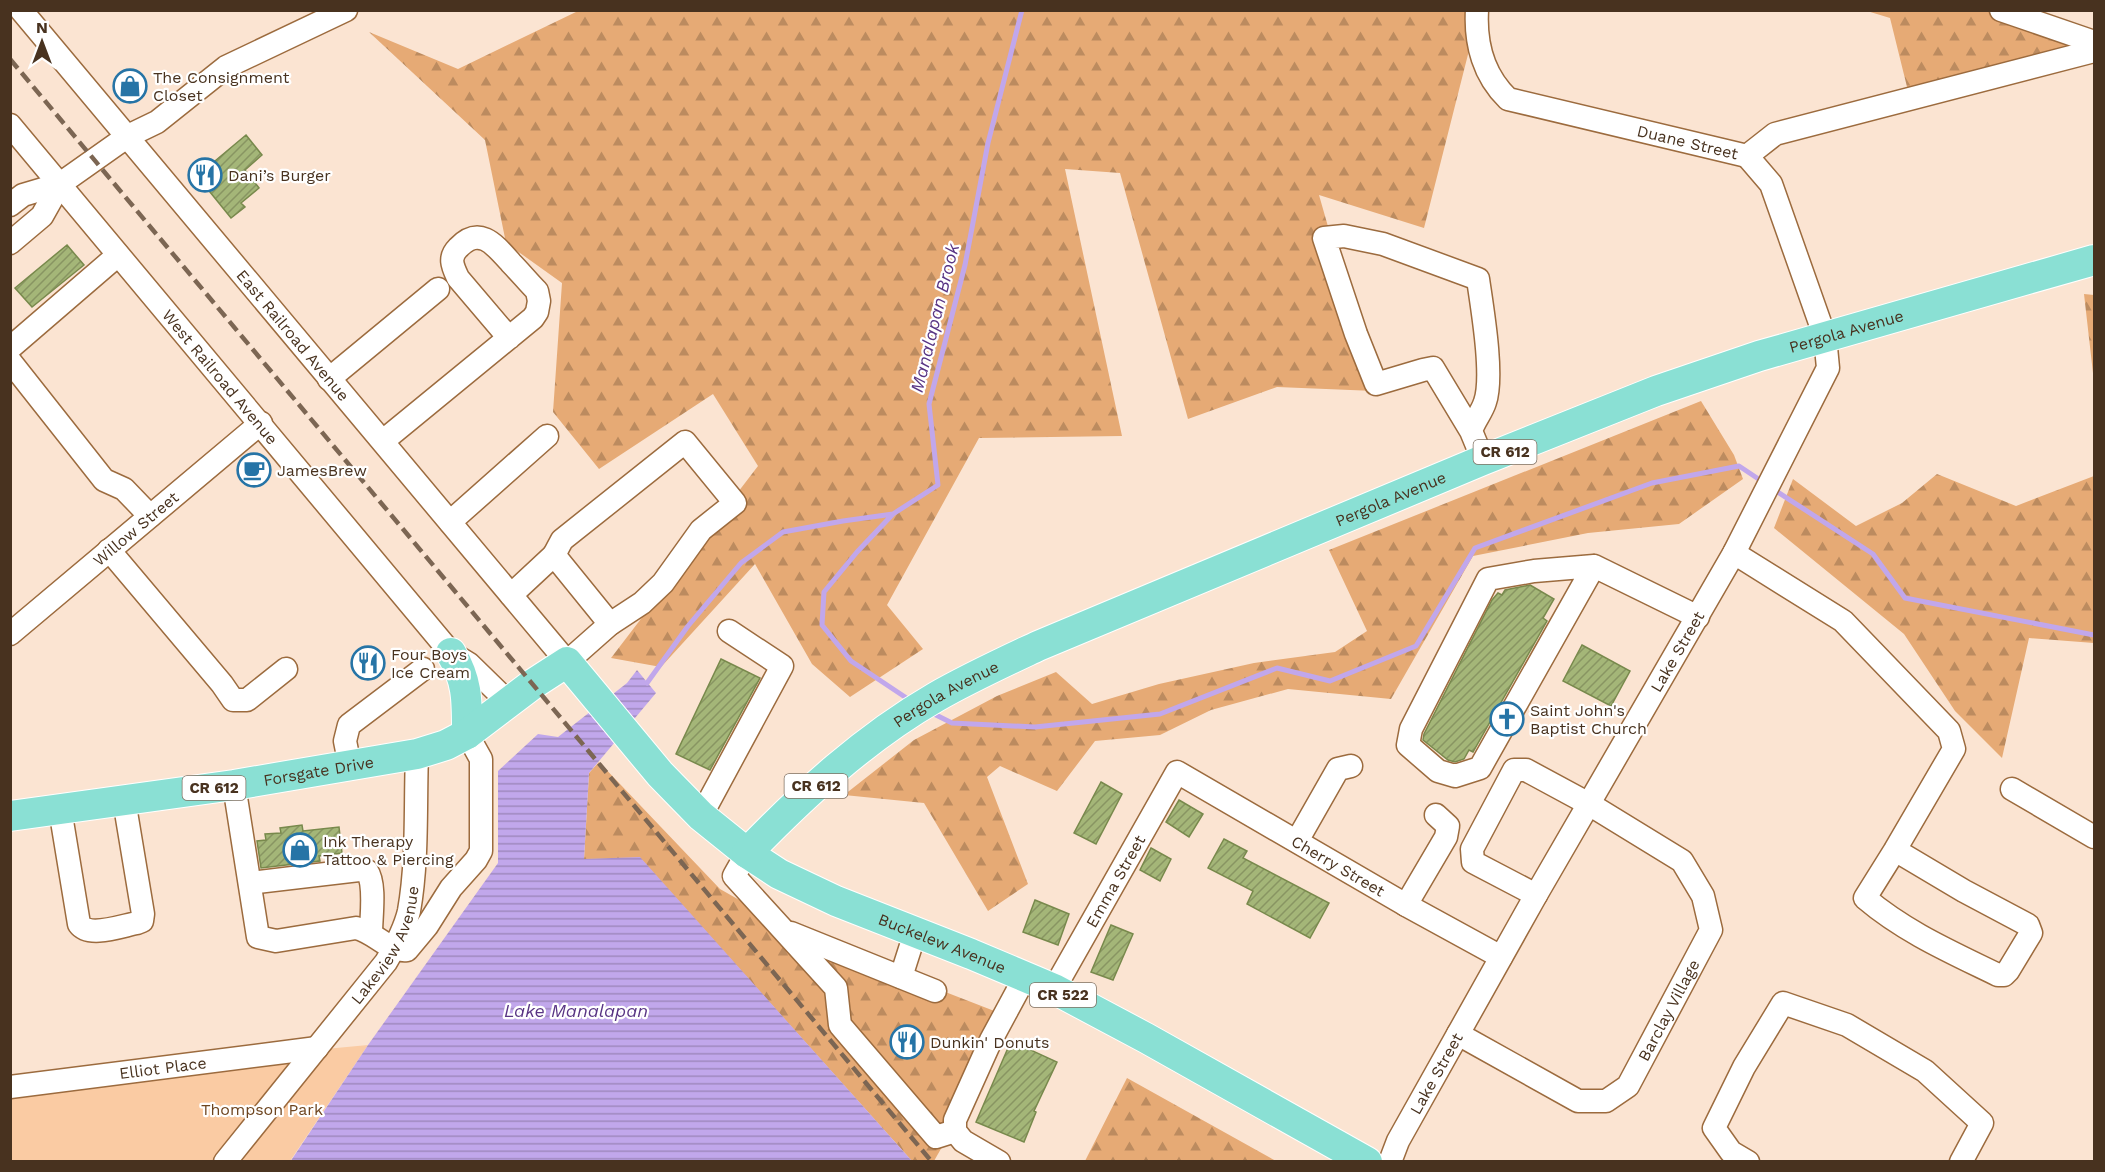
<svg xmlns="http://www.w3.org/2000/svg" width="2105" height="1172" font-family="'Work Sans',sans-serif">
	<defs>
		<pattern id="forest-firs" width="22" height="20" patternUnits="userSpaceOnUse" patternTransform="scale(1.5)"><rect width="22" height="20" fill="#e6aa75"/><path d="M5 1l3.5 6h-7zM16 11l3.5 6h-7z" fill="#bc8b5f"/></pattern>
		<pattern id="water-rules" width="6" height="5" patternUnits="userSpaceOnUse" patternTransform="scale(1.5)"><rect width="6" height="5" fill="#c1a7eb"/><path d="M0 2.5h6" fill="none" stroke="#9f89be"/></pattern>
		<pattern id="building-hatch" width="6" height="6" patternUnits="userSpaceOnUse" patternTransform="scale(1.5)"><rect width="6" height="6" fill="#a4b678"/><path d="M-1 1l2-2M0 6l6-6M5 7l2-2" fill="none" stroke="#889562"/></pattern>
	</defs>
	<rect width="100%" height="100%" fill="#fbe4d2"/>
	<path fill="url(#forest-firs)" d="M 578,11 L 1479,11 L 1424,228 L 1319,195 L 1375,391 L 1277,387 L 1188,419 L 1120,173 L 1065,169 L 1122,436 L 979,438 L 887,605 L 923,649 L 850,697 L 812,664 L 755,564 L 661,667 L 611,658 L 758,466 L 713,394 L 599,469 L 553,412 L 562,283 L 506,243 L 485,140 L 369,32 L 458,69 Z
		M 1867,11 L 1988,11 L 2094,47 L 1910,99 L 1890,18 Z
		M 2084,294 L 2094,295 L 2094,382 Z
		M 1701,401 L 1734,455 L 1743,479 L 1679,524 L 1588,533 L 1473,556 L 1391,699 L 1288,689 L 1211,710 L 1160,735 L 1095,741 L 1057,791 L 1000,766 L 987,777 L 1028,884 L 988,911 L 924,803 L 844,795 L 914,740 L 997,696 L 1056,672 L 1092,704 L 1159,684 L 1254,663 L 1335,652 L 1367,631 L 1329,550 Z
		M 1937,474 L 2016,506 L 2094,476 L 2094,643 L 2029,638 L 2002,758 L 1955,711 L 1904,634 L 1774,528 L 1793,479 L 1856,526 L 1902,503 Z
		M 599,762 L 720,889 L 806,938 L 1015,1019 L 934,1161 L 912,1161 L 640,858 L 584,859 L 589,773 Z
		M 1127,1078 L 1276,1161 L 1085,1161 Z"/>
	<path fill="#facba3" d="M 368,1045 L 290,1161 L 11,1162 L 11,1079 Z"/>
	<path fill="url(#water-rules)" d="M 637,670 L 656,693 L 589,773 L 584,859 L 640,857 L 912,1161 L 290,1162 L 368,1045 L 498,863 L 498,771 L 538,734 L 558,737 L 627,683 Z"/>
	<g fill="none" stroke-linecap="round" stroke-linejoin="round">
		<path stroke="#c1a7eb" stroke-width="5" d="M 1773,489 L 1873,554 L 1905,598 L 2094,635
			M 893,514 L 857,552 L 824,592 L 822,625 L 851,661 L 911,701
			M 647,683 L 688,626 L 741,563 L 783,532 L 843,521 L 893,514 L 938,485 L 929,404 L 965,265 L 988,143 L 1022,10
			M 930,712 L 952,723 L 1035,727 L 1160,714 L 1277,668 L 1330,681 L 1416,646 L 1475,548 L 1652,483 L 1739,466 L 1763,482"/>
	</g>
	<path fill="url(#building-hatch)" stroke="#78894c" stroke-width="1.5" d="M 246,135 L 262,155 L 245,170 L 259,188 L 241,203 L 245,207 L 231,218 L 197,176 Z
		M 67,245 L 84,265 L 32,307 L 15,288 Z
		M 1530,585 L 1554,599 L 1543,618 L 1547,621 L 1473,752 L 1469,750 L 1464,759 L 1455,762 L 1448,760 L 1423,740 L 1424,734 L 1492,600 L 1498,593 L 1502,595 L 1505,590 Z
		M 1582,645 L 1630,671 L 1611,706 L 1563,681 Z
		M 721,659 L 760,678 L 710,770 L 676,754 Z
		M 1101,782 L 1122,794 L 1096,844 L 1074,833 Z
		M 1179,800 L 1203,814 L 1189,837 L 1166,822 Z
		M 302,825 L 303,831 L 339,827 L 342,853 L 319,856 L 320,861 L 261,868 L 257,841 L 266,840 L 265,834 L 281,833 L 280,828 Z
		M 1224,839 L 1247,851 L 1243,858 L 1329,903 L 1310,938 L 1247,904 L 1253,891 L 1208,868 Z
		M 1151,848 L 1171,859 L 1160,881 L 1140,870 Z
		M 1035,900 L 1069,914 L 1058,945 L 1023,932 Z
		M 1111,925 L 1133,934 L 1113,980 L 1091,972 Z
		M 1011,1041 L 1057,1062 L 1034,1111 L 1036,1112 L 1024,1142 L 976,1122 Z"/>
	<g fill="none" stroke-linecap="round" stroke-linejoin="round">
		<g stroke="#9c6b3e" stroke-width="25">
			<g id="minor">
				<path id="s1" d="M 21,10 L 567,662 L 610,624 L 642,603 L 663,583 L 701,530 L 735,503 L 685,442 L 562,540 L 554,555"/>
				<path id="s2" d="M 1477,10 C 1475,44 1484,76 1508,99 L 1747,156 L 1775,134 L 2094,51"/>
				<path d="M 2001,10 L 2094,42"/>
				<path id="s3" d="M 10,125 L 451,653 L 469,664 L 508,702"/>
				<path d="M 10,205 L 23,195 L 60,184 L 128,136 L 157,122 L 226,67 L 346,10"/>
				<path d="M 10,243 L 42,216 L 60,184"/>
				<path d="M 10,348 L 118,255"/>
				<path d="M 10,361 L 104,480 L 124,489 L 150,516"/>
				<path d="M 329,379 L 438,289"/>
				<path d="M 1471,431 C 1474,421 1482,412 1485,402 C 1494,376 1482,307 1478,279 L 1383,244 L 1344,236 L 1324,238 L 1356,334 L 1376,384 L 1423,370 L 1433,368 L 1471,431 L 1483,460"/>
				<path d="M 383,441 L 533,318 L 537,312 L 539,301 L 537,291 C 528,282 520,272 511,263 C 495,245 480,225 458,248 C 448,258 453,267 458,278 L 509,338"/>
				<path d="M 450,522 L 547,436"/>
				<path d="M 109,550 L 222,684 L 233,700 L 247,700 L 286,669"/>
				<path d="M 1734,553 L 1843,621 L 1949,731 L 1954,749 L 1895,850 L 1865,898 C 1905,932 1951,952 1998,975 L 2004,975 L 2008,971 L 2031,933 L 2028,925 L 1964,891 L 1895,850"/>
				<path d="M 1594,566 L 1480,768 L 1455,776 L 1438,771 L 1408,745 L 1411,729 L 1488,579 L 1534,571 L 1594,566 L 1698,617"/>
				<path d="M 511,595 L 554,555 L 610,624"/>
				<path id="s4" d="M 10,634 L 261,423"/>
				<path d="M 350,766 L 345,741 L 349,725 L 423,669"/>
				<path d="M 234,785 L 258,937 L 276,941 L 356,928 C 375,932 388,952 407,950 L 427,926 L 451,888 L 476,860 L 481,851 L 481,759 L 467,734"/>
				<path d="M 2012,789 L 2094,837"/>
				<path d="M 60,809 L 79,924 C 89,938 121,926 137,923 L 142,921 L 143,914 L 124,800"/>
				<path d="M 701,816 L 782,666 L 729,631"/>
				<path d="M 1297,841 L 1338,769 L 1351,766"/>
				<path d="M 747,853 L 734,876 L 836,988 L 840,1025 L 936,1137 L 955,1131"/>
				<path d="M 250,883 L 359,870 L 367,871 C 376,884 371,917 371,933"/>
				<path d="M 1406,905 L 1446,837 L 1448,826 L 1436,815"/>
				<path d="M 791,933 L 935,991"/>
				<path d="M 901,977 L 915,933"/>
				<path id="s5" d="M 1054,989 L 1177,772 L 1406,905 L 1501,957"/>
				<path id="s6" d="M 1458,1034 L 1578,1101 L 1606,1101 L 1628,1086 L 1711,930 L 1703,896 L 1682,861 L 1589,804 L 1526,770 L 1514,770 L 1472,849 L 1473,862 L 1536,895"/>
				<path id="s7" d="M 10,1087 L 317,1048"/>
				<path id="s8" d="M 225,1162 L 386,962 C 395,947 405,928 409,911 C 418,860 415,806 417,754"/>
				<path d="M 999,1162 L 963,1141 L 955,1131 L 955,1120 L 991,1040 L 1025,977"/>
				<path id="s9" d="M 1390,1162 L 1398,1141 L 1536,895 L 1734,553 L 1828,368 L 1825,337 L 1771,184 L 1747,156"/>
				<path d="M 1748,1162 L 1731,1152 L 1714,1128 L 1744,1067 L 1783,1003 L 1847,1025 L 1925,1071 L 1982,1123 L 1961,1162"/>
			</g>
		</g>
		<g stroke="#fff" stroke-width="32">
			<g id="major">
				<path d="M 451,653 C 468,682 467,701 467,734"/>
				<path id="s10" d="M 10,816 L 234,785 L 417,754 L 446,745 L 467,734 L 533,684 L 567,662 L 660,774 L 701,816 L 747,853 L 779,874 L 836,901 L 971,954 L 1054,989 L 1146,1038 L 1367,1162"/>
				<path id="s11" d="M 747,853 C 804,794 865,738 936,697 C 969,678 1004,662 1038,646 L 1483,460 L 1656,391 L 1759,356 L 2094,260"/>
			</g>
		</g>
		<use href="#minor" stroke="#fff" stroke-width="22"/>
		<use href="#major" stroke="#8ae0d4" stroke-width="30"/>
		<path stroke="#7c6653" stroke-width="4.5" stroke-dasharray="12 6" stroke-linecap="butt" d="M 10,59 L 932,1162"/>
	</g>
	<defs>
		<g id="shop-ring" transform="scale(1.725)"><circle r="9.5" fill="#fff" stroke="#2674a6" stroke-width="1.5"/><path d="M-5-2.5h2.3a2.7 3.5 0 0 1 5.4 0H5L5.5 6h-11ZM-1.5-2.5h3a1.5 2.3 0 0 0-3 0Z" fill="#2674a6"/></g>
		<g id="restaurant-ring" transform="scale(1.725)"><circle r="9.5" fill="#fff" stroke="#2674a6" stroke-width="1.5"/><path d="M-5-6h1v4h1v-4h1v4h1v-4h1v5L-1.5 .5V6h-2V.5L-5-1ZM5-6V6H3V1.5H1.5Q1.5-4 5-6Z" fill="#2674a6"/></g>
		<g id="cafe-ring" transform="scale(1.725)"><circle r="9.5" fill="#fff" stroke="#2674a6" stroke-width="1.5"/><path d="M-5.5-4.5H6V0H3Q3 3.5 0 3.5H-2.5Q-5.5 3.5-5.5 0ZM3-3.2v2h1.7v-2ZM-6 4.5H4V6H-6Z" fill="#2674a6"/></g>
		<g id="church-ring" transform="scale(1.725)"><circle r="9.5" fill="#fff" stroke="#2674a6" stroke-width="1.5"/><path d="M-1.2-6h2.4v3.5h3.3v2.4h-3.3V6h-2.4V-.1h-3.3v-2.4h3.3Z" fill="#2674a6"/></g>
	</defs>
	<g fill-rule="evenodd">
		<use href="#shop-ring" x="130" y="86"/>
		<use href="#restaurant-ring" x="205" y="175"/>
		<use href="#cafe-ring" x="254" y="470"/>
		<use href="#restaurant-ring" x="368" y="663"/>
		<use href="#church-ring" x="1507" y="719"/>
		<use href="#shop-ring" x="300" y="850"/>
		<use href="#restaurant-ring" x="907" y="1042"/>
	</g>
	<g text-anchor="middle" stroke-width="4.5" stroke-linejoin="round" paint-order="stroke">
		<g fill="#fff" stroke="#7f7062" stroke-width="1.5">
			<rect x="1473.5" y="440" width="63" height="24" rx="4.5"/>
			<rect x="784.5" y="774" width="63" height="24" rx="4.5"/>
			<rect x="182.5" y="776" width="63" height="24" rx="4.5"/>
			<rect x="1030" y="983" width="66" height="24" rx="4.5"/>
		</g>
		<g font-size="15" font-weight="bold" fill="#48321f">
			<text x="1505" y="457">CR 612</text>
			<text x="816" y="791">CR 612</text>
			<text x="214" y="793">CR 612</text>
			<text x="1063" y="1000">CR 522</text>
		</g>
		<g font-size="16" fill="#48321f" stroke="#fff" text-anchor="start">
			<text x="153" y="83">The Consignment<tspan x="153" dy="18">Closet</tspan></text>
			<text x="228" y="181">Dani’s Burger</text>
			<text x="277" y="476">JamesBrew</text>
			<text x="391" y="660">Four Boys<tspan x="391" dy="18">Ice Cream</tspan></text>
			<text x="1530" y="716">Saint John's<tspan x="1530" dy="18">Baptist Church</tspan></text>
			<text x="323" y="847">Ink Therapy<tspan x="323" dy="18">Tattoo &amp; Piercing</tspan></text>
			<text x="930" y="1048">Dunkin' Donuts</text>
		</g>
		<g font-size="16" fill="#48321f" stroke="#fff">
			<text dy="6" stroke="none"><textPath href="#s2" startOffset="282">Duane Street</textPath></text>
			<text dy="6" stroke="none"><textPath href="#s11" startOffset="1228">Pergola Avenue</textPath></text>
			<text dy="6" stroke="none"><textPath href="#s1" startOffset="424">East Railroad Avenue</textPath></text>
			<text dy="6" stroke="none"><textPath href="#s3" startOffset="328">West Railroad Avenue</textPath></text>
			<text dy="6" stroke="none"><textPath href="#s11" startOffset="742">Pergola Avenue</textPath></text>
			<text dy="6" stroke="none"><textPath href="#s4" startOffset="164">Willow Street</textPath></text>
			<text dy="6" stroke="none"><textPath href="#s9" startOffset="586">Lake Street</textPath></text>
			<text dy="6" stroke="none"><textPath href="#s11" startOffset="256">Pergola Avenue</textPath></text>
			<text dy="6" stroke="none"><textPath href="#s10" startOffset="312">Forsgate Drive</textPath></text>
			<text dy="6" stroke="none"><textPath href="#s5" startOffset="436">Cherry Street</textPath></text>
			<text dy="6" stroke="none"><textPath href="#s5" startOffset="124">Emma Street</textPath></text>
			<text dy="6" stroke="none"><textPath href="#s8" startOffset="272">Lakeview Avenue</textPath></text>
			<text dy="6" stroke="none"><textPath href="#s10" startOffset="1068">Buckelew Avenue</textPath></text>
			<text dy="6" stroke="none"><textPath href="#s6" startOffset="278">Barclay Village</textPath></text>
			<text dy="6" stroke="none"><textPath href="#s7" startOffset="154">Elliot Place</textPath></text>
			<text dy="6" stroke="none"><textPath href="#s9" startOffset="100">Lake Street</textPath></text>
		</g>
		<g font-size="16" fill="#6e451f" stroke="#fff">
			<text x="262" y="1115">Thompson Park</text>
		</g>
		<g font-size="18" font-style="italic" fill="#593584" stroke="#fff">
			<text transform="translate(935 318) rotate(-76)" y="6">Manalapan Brook</text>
			<text x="576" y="1017">Lake Manalapan</text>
		</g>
	</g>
	<rect width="2105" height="1172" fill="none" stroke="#48321f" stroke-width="24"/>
	<g transform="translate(42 42)" stroke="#ffffff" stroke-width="4.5" paint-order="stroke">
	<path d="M0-4.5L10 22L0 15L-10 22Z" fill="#48321f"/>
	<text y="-9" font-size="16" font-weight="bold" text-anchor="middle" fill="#48321f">N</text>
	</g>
</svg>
